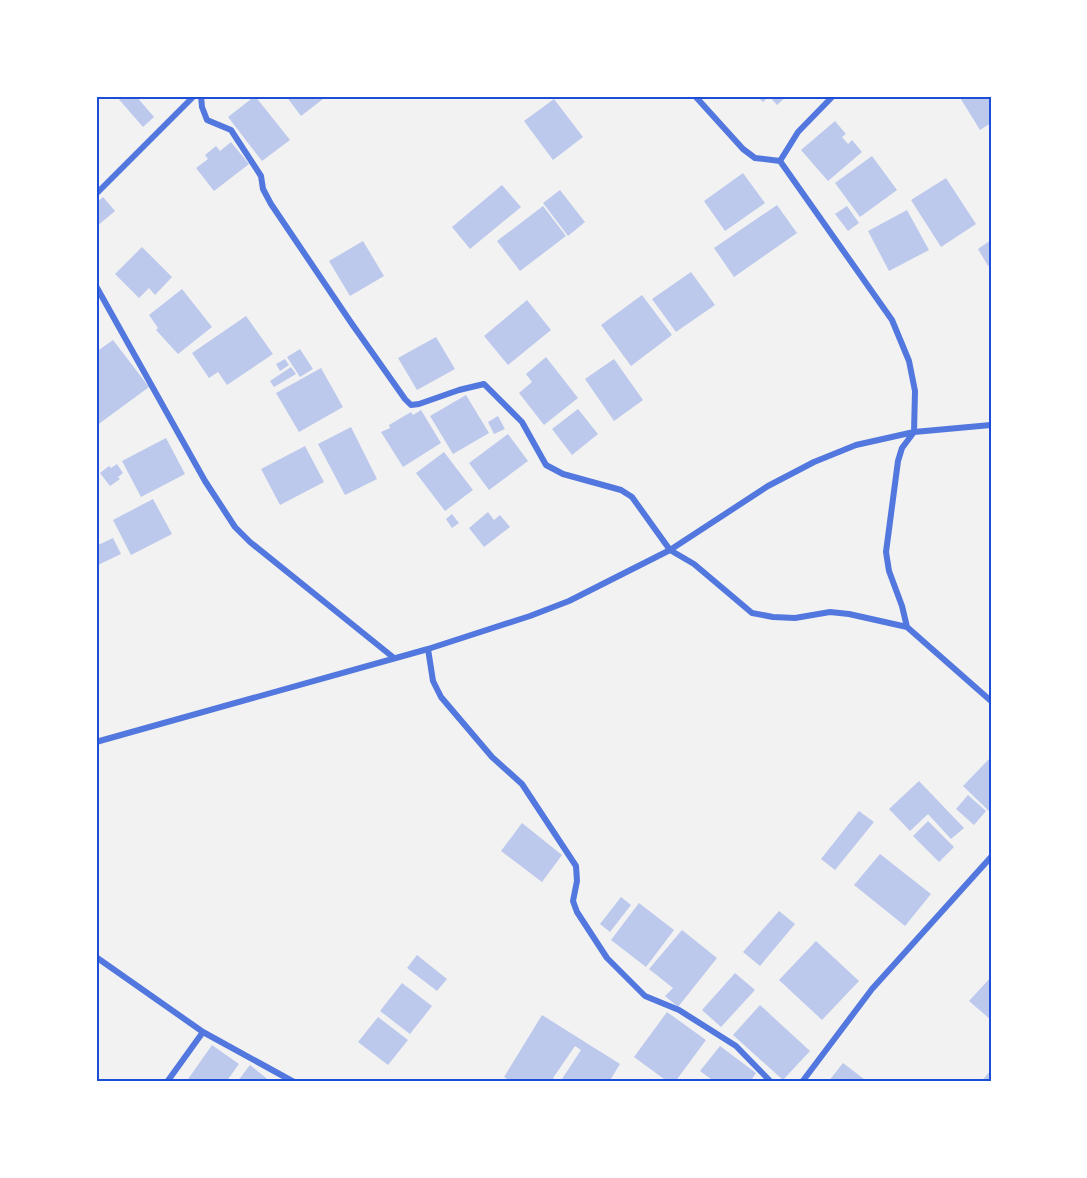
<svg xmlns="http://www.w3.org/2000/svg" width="1087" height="1178" font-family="'PT Sans',sans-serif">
	<rect width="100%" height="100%" fill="#f2f2f2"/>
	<path fill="#bdc9ec" d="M 116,96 L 136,96 L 154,117 L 143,127 Z
		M 255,96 L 290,140 L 262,161 L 228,117 Z
		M 286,96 L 327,96 L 301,116 Z
		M 757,96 L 787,96 L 777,105 L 769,96 L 763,102 Z
		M 959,96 L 991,96 L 991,123 L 980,130 Z
		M 554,99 L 583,137 L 553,160 L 524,121 Z
		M 835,121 L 846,134 L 842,137 L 848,144 L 852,140 L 862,152 L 828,181 L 801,150 Z
		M 231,142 L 249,164 L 214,191 L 196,168 L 208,159 L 205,155 L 216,146 L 220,151 Z
		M 872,156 L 897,190 L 860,217 L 835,183 Z
		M 743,173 L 765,203 L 725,231 L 704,201 Z
		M 946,178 L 976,224 L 941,247 L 911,200 Z
		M 502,185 L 521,207 L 470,249 L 452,227 Z
		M 560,190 L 585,222 L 568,236 L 543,203 Z
		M 103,197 L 115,211 L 96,227 L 96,203 Z
		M 777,205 L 797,233 L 734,277 L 714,248 Z
		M 543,206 L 566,236 L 520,271 L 497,241 Z
		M 847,206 L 859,223 L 848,231 L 835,214 Z
		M 907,210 L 929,250 L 889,271 L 868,231 Z
		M 991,240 L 991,264 L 988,266 L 978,249 Z
		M 363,241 L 384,276 L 350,296 L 329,261 Z
		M 142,247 L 172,277 L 155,295 L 149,288 L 139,298 L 115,274 Z
		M 691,272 L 715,305 L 676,332 L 652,299 Z
		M 182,289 L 212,327 L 178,354 L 156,330 L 158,328 L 149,315 Z
		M 642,295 L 672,335 L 631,366 L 601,325 Z
		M 527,300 L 551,330 L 508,365 L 484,336 Z
		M 246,316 L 273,354 L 227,385 L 218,372 L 209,378 L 192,353 Z
		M 436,337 L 455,369 L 417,390 L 398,358 Z
		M 113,340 L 149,387 L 96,426 L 96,352 Z
		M 300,349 L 313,369 L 300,377 L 287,357 Z
		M 546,357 L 578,398 L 544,425 L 519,393 L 532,382 L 526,374 Z
		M 285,359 L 289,365 L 280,371 L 276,364 Z
		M 614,359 L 643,400 L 614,421 L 585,379 Z
		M 291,367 L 296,374 L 274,387 L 270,381 Z
		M 321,368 L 343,407 L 299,432 L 276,393 Z
		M 466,395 L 489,433 L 453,454 L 430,416 Z
		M 578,409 L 598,434 L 572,455 L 552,429 Z
		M 421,410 L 441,443 L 403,467 L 381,432 L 390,428 L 389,425 L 411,412 L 413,415 Z
		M 498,416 L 505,429 L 494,434 L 488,422 Z
		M 351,427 L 377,479 L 345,495 L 318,444 Z
		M 508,434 L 528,461 L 489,490 L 469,463 Z
		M 166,438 L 185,474 L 141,497 L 122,461 Z
		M 305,446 L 324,482 L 280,505 L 261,469 Z
		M 444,452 L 473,490 L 445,511 L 416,473 Z
		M 117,464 L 123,473 L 118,477 L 120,479 L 110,486 L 100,473 L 109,466 L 111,468 Z
		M 153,499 L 172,534 L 131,555 L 113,520 Z
		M 488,512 L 494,520 L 500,515 L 510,527 L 484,547 L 469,528 Z
		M 452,514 L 459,523 L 452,528 L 446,519 Z
		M 113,538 L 121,554 L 98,565 L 96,560 L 96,546 Z
		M 991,757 L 991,813 L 963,786 Z
		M 919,781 L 964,828 L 951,839 L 928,814 L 910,831 L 889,809 Z
		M 968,795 L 986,811 L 974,825 L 956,809 Z
		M 859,811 L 874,822 L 835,870 L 821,859 Z
		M 928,821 L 954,847 L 939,862 L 913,836 Z
		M 522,823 L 562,855 L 542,882 L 501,851 Z
		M 880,854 L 931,894 L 905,926 L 854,885 Z
		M 621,897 L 631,905 L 610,932 L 600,924 Z
		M 639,903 L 674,930 L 646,967 L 611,940 Z
		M 779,911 L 795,924 L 760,966 L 743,952 Z
		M 682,930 L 717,958 L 678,1007 L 665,996 L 673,988 L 649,969 Z
		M 816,941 L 859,981 L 822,1020 L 779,980 Z
		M 417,955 L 447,979 L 437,991 L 407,968 Z
		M 735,973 L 755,990 L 721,1027 L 702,1010 Z
		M 991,977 L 991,1020 L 969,1001 Z
		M 402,983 L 432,1006 L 410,1034 L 380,1011 Z
		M 760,1005 L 810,1051 L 783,1080 L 733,1035 Z
		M 667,1012 L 706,1040 L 675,1082 L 668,1082 L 634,1057 Z
		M 542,1015 L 620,1064 L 609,1082 L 560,1082 L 581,1050 L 575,1046 L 553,1078 L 558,1082 L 512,1082 L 504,1077 Z
		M 378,1017 L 408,1040 L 388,1065 L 358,1042 Z
		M 212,1045 L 239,1064 L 226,1082 L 186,1082 Z
		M 720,1046 L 756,1073 L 750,1082 L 715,1082 L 700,1071 Z
		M 843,1063 L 868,1082 L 828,1082 Z
		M 250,1065 L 271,1082 L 237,1082 Z
		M 991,1070 L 991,1082 L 981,1082 Z"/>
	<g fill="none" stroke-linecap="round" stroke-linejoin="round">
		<path stroke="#5277de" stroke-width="6" d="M 201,96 L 202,107 L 207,120 L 231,130 L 261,176 L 263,189 L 271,204 L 352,324 L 405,399 L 411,405 L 419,404 L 459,390 L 484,384 L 522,422 L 546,465 L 563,474 L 621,490 L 632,497 L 670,550 L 694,564 L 752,613 L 773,617 L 795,618 L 830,612 L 849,614 L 907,627 L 991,701
			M 695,96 L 743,149 L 755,158 L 780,161
			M 833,96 L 798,132 L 780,161 L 892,320 L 909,361 L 915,391 L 914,432 L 902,448 L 898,461 L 886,552 L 889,571 L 902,606 L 907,627
			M 96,194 L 194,96
			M 96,286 L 205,481 L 235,527 L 250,542 L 394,658
			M 428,649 L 433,681 L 441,697 L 492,757 L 522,784 L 576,866 L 577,881 L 573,901 L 577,912 L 607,958 L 645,996 L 679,1010 L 736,1046 L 771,1082
			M 96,742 L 428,649 L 530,616 L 569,601 L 670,550 L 768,486 L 814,462 L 856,445 L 914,432 L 991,425
			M 96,957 L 203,1032 L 294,1082
			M 167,1082 L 203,1032
			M 802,1082 L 872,989 L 991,857"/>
	</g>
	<rect width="1087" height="1178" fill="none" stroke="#ffffff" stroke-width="195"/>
	<rect x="98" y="98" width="892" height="982" fill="none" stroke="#1d4ed8" stroke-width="2"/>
</svg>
